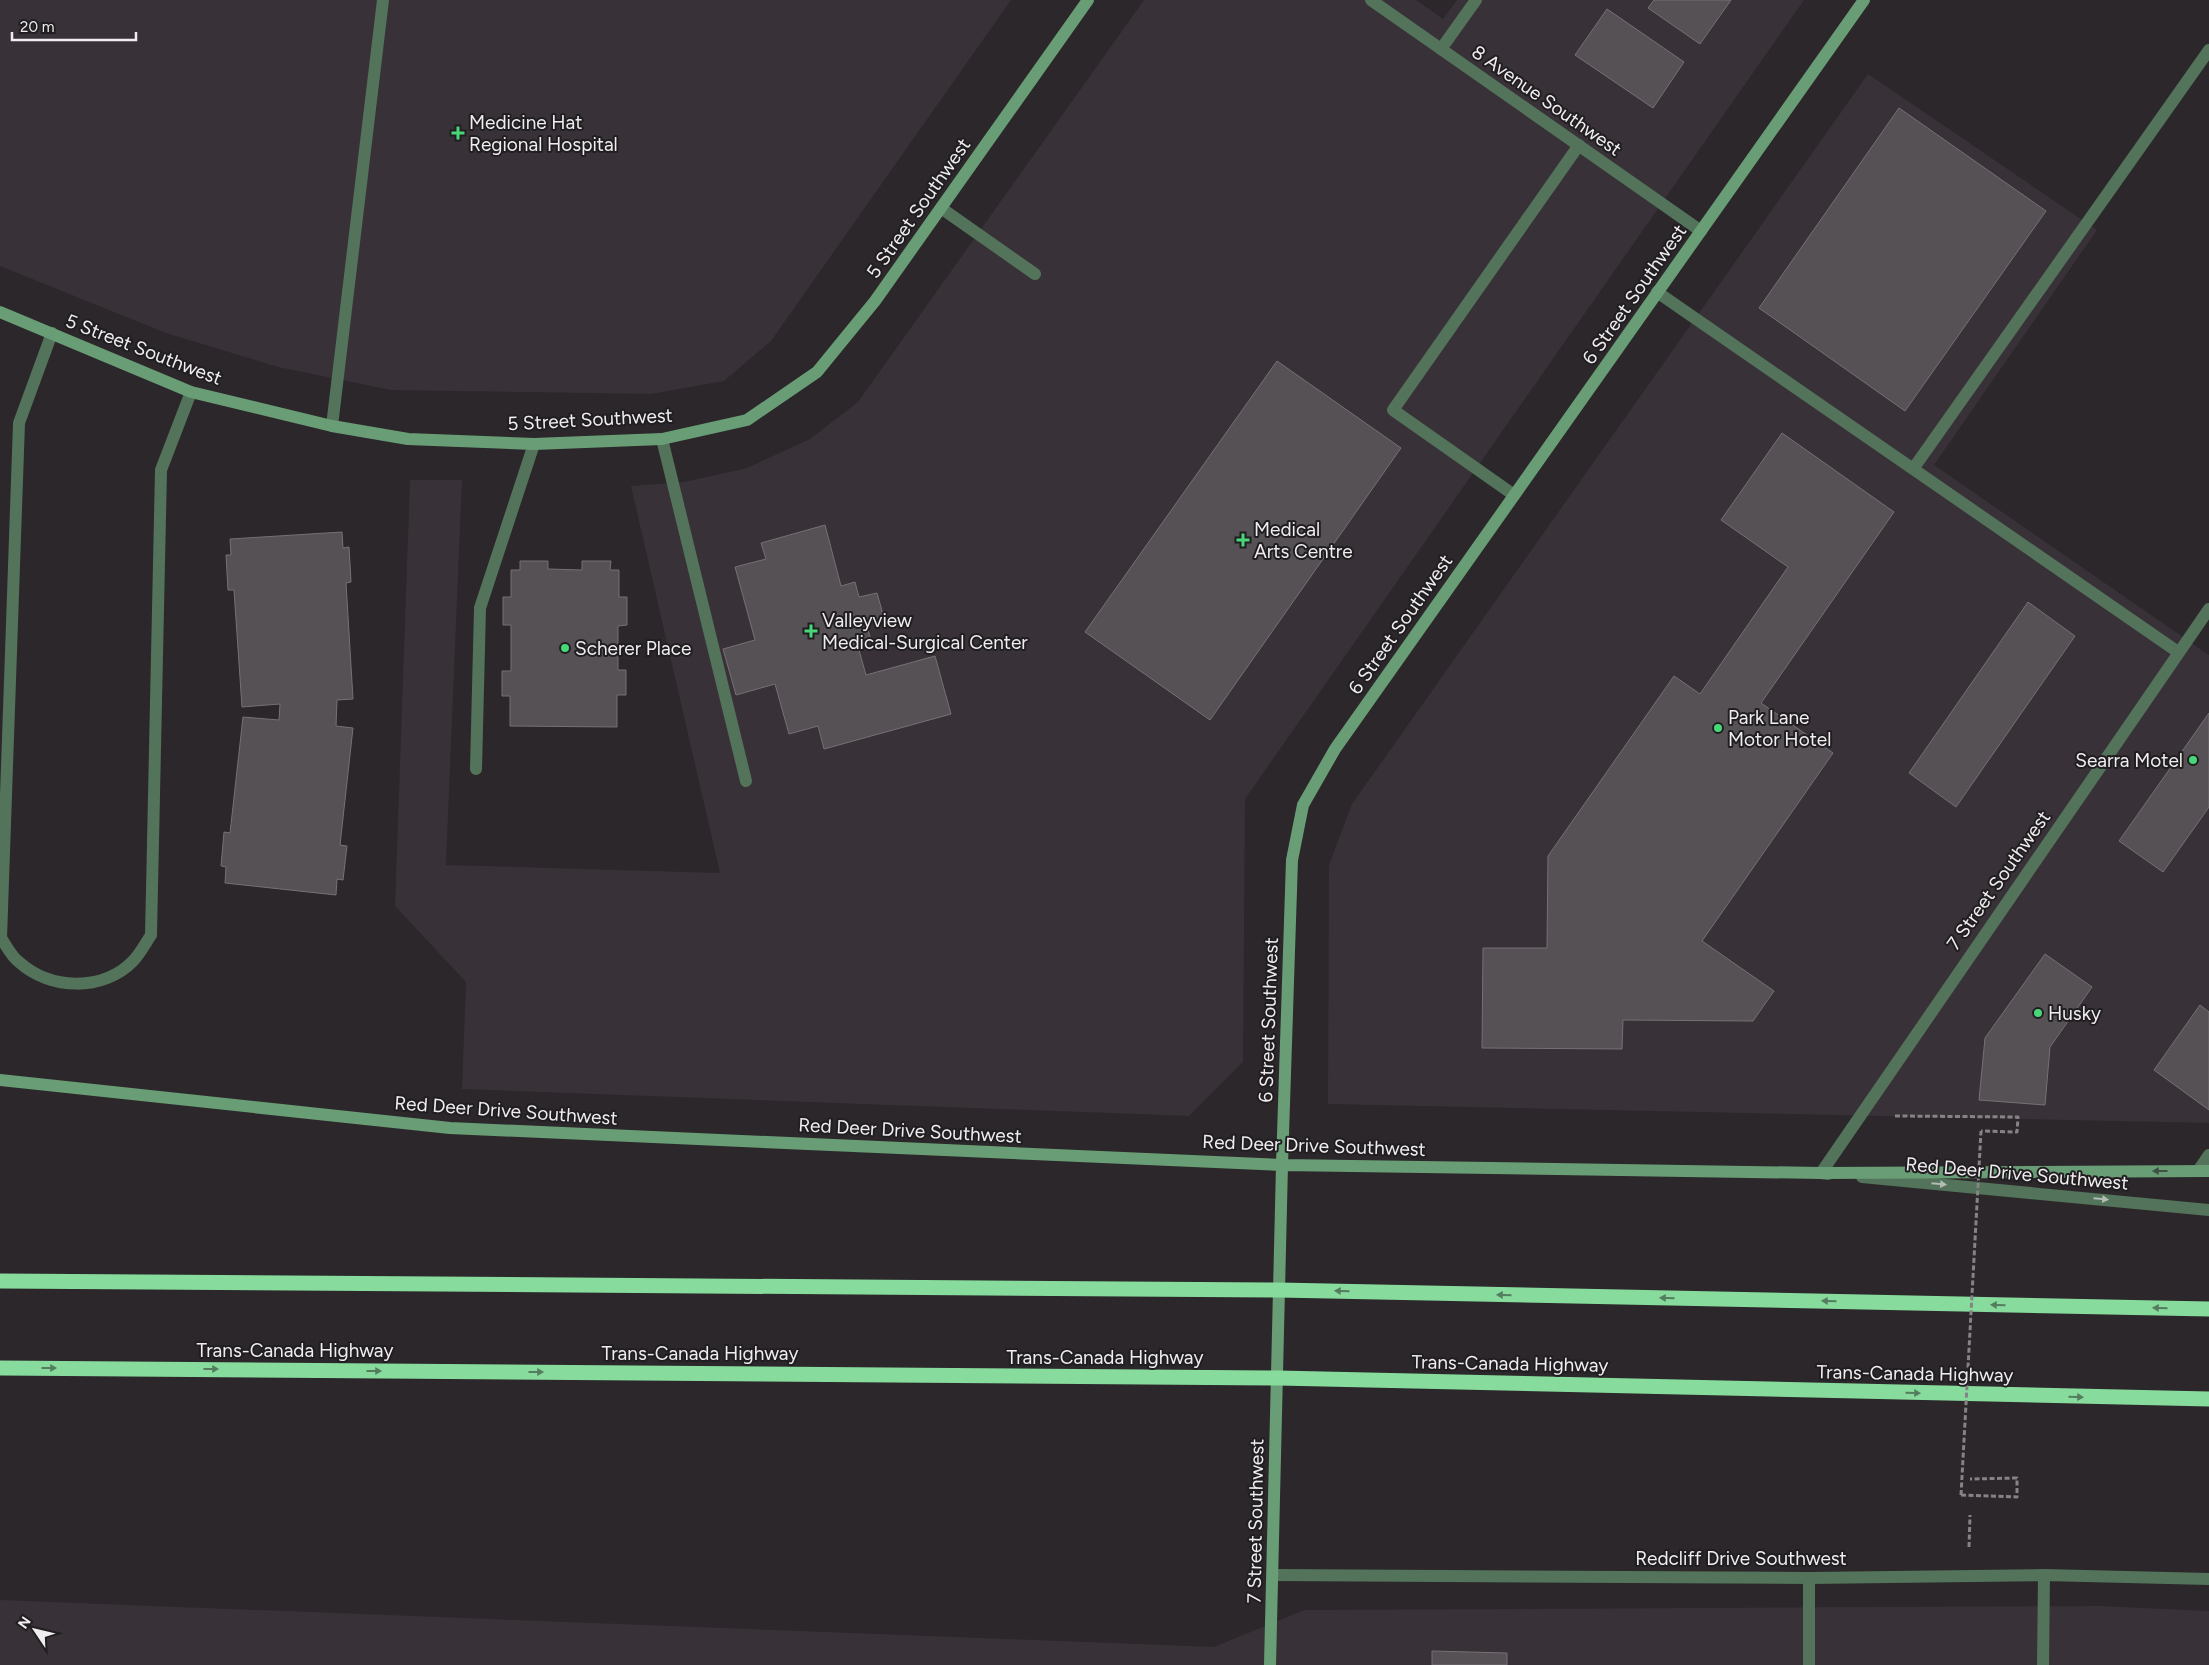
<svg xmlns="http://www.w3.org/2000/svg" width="2209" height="1665" font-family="Figtree,sans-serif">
	<rect width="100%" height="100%" fill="#2b272a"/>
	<path fill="#393138" d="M 0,0 L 1011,0 L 771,341 L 724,381 L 651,394 L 391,390 L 278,367 L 166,333 L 0,266 Z
		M 1144,0 L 1416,0 L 1443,19 L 1457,0 L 1804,0 L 1245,799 L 1243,1062 L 1189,1116 L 462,1089 L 466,982 L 395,906 L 410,480 L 462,480 L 446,865 L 720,873 L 631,486 L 684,482 L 747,468 L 810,439 L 858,402 Z
		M 1868,74 L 2097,230 L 1934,465 L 2209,655 L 2209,1123 L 1328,1104 L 1329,865 L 1352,804 Z
		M 0,1600 L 1214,1647 L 1304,1610 L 2100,1606 L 2209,1611 L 2209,1665 L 0,1665 Z"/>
	<path fill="#555155" stroke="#757174" d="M 1654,0 L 1731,0 L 1700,44 L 1648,8 Z
		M 1607,9 L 1684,62 L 1653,108 L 1575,55 Z
		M 1899,108 L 2046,211 L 1905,411 L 1759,308 Z
		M 1277,361 L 1401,448 L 1210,720 L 1085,632 Z
		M 1782,433 L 1894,512 L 1761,703 L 1833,753 L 1702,941 L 1774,991 L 1753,1021 L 1623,1020 L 1622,1049 L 1482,1048 L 1483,948 L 1547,948 L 1548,856 L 1674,676 L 1700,694 L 1788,567 L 1721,520 Z
		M 825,525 L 841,586 L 855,582 L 859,597 L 877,593 L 884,618 L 866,623 L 871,640 L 857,643 L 866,675 L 935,656 L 951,714 L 824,749 L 818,726 L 789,734 L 775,684 L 736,695 L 723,649 L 755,640 L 735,567 L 766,559 L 761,543 Z
		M 342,532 L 343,548 L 349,547 L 351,582 L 346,583 L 353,699 L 337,700 L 336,726 L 353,728 L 340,845 L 347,846 L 343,880 L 337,879 L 336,895 L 225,883 L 226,867 L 221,866 L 224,832 L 230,833 L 243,717 L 279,720 L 280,704 L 242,707 L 234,590 L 228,590 L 226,555 L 231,555 L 230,539 Z
		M 520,561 L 548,561 L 548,569 L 582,570 L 582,561 L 611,561 L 610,570 L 619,570 L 619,597 L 627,597 L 627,625 L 618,626 L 618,670 L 626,670 L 626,695 L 617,695 L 617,727 L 510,726 L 510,696 L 502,696 L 502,671 L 511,671 L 511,625 L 503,625 L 503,597 L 511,597 L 511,570 L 520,570 Z
		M 2028,602 L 2075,636 L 1956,807 L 1909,773 Z
		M 2209,713 L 2209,807 L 2163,872 L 2119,841 Z
		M 2045,954 L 2092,987 L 2050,1047 L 2045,1105 L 1979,1100 L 1985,1038 Z
		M 2200,1005 L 2209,1012 L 2209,1110 L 2154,1070 Z
		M 1432,1651 L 1507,1653 L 1507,1665 L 1432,1665 Z"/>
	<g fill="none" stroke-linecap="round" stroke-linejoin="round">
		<path stroke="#868385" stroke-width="3" stroke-dasharray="5 2.5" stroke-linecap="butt" d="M 1895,1116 L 2018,1117 L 2017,1132 L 1981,1131
			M 1961,1495 L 2017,1497 L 2017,1478 L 1970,1479
			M 1969,1547 L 1970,1515"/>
		<path stroke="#53735a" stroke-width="12" d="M 1441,49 L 1476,0
			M 941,208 L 1035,274
			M 1657,292 L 2178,652
			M 52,333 L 19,423 L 1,938 C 6,945 11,956 19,962 C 50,990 103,992 133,961 C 140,954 145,944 151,935 L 161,470 L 191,392
			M 332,426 L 383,0
			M 662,439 L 746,781
			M 1913,469 L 2209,50
			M 1514,495 L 1393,410 L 1579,145
			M 476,769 L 480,608 L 534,444
			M 2198,1171 L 2209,1155
			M 1809,1578 L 1809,1665"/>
		<path stroke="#53735a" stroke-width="12" d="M 1371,0 L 1701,231
			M 1828,1174 L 1821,1173 L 2209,609
			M 1862,1177 L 2209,1210
			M 1273,1575 L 1809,1578 L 2044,1575 L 2209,1579
			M 2043,1665 L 2044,1575"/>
		<path stroke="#699d75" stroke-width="12" d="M 0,312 L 191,392 L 332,426 L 408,439 L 534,444 L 662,439 L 747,420 L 817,372 L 875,301 L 1088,0
			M 0,1080 L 450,1128 L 1282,1165 L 1821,1173 L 2209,1171
			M 1270,1665 L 1282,1165 L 1292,860 L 1303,805 L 1335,749 L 1864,0"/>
		<path stroke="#87db9c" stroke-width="15" d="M 0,1281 L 1279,1290 L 2209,1309
			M 0,1368 L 1278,1378 L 2209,1399"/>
		<path stroke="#868385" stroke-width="3" stroke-dasharray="5 2.5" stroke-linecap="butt" d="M 1961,1495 L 1981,1131"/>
	</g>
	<defs><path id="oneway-solid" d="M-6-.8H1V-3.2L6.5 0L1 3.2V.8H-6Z" transform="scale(1.25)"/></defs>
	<use fill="#3e5143" href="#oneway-solid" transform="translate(2160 1171) rotate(180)"/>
	<g fill="#b1bcb3">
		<use href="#oneway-solid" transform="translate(1939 1184) rotate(5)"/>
		<use href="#oneway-solid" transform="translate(2101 1199) rotate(5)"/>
	</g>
	<g fill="#547c5e">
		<use href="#oneway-solid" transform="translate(1342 1291) rotate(-179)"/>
		<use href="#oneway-solid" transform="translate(1504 1295) rotate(-179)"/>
		<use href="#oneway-solid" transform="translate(1667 1298) rotate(-179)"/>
		<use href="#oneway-solid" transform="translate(1829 1301) rotate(-179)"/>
		<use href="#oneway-solid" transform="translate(1998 1305) rotate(-179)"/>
		<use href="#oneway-solid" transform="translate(2160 1308) rotate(-179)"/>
		<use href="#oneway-solid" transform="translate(49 1368)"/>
		<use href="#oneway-solid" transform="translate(211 1369)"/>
		<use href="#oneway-solid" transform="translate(374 1371)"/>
		<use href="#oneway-solid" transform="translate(536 1372)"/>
		<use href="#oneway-solid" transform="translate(1913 1393) rotate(1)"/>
		<use href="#oneway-solid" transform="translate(2076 1397) rotate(1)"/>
	</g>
	<g fill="#48d778" stroke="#211e21" stroke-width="2">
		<path d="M455.5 125.5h5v5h5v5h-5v5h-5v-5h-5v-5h5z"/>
		<path d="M1240.5 532.5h5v5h5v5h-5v5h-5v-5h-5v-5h5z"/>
		<path d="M808.5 623.5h5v5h5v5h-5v5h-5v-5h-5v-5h5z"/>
		<circle cx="565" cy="648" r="5"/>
		<circle cx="1718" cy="728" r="5"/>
		<circle cx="2193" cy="760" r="5"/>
		<circle cx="2038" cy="1013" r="5"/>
	</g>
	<g text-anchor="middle" stroke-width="4" stroke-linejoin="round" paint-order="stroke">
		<g font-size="19" fill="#f0edef" stroke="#211e21">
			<text transform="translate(1547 100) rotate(35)" y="7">8 Avenue Southwest</text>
			<text transform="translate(918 208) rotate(-55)" y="7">5 Street Southwest</text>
			<text transform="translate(1634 294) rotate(-55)" y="7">6 Street Southwest</text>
			<text transform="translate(144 349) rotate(21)" y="7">5 Street Southwest</text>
			<text transform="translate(590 419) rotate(-3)" y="7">5 Street Southwest</text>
			<text transform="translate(1400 624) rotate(-55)" y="7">6 Street Southwest</text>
			<text transform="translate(1998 880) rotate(-55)" y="7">7 Street Southwest</text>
			<text transform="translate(1268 1020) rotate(-88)" y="7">6 Street Southwest</text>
			<text transform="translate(506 1110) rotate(4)" y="7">Red Deer Drive Southwest</text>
			<text transform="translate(910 1130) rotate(3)" y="7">Red Deer Drive Southwest</text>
			<text transform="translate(1314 1145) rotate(2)" y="7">Red Deer Drive Southwest</text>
			<text transform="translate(2017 1173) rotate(5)" y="7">Red Deer Drive Southwest</text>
			<text x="295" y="1357">Trans-Canada Highway</text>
			<text x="700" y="1360">Trans-Canada Highway</text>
			<text x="1105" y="1364">Trans-Canada Highway</text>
			<text transform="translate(1510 1363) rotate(1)" y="7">Trans-Canada Highway</text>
			<text transform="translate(1915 1373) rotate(1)" y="7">Trans-Canada Highway</text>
			<text transform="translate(1255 1521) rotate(-89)" y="7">7 Street Southwest</text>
			<text x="1741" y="1565">Redcliff Drive Southwest</text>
		</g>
		<g font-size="19" fill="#f0edef" stroke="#211e21" text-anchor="start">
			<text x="469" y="129">Medicine Hat<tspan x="469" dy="22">Regional Hospital</tspan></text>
			<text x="1254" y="536">Medical<tspan x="1254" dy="22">Arts Centre</tspan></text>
			<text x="822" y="627">Valleyview<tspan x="822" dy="22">Medical-Surgical Center</tspan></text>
			<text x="575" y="655">Scherer Place</text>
			<text x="1728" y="724">Park Lane<tspan x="1728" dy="22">Motor Hotel</tspan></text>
			<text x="2183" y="767" text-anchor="end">Searra Motel</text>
			<text x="2048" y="1020">Husky</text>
		</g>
	</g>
	<g transform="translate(35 1630) rotate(305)" stroke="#211e21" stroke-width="4" paint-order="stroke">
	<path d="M0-4L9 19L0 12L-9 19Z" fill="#f0edef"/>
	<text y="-8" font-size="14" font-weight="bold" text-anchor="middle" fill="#f0edef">N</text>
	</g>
	<path d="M12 32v8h124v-8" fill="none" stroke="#f0edef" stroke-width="2.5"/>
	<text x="20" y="32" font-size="15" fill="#f0edef" stroke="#211e21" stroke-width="4" paint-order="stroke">20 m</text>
</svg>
